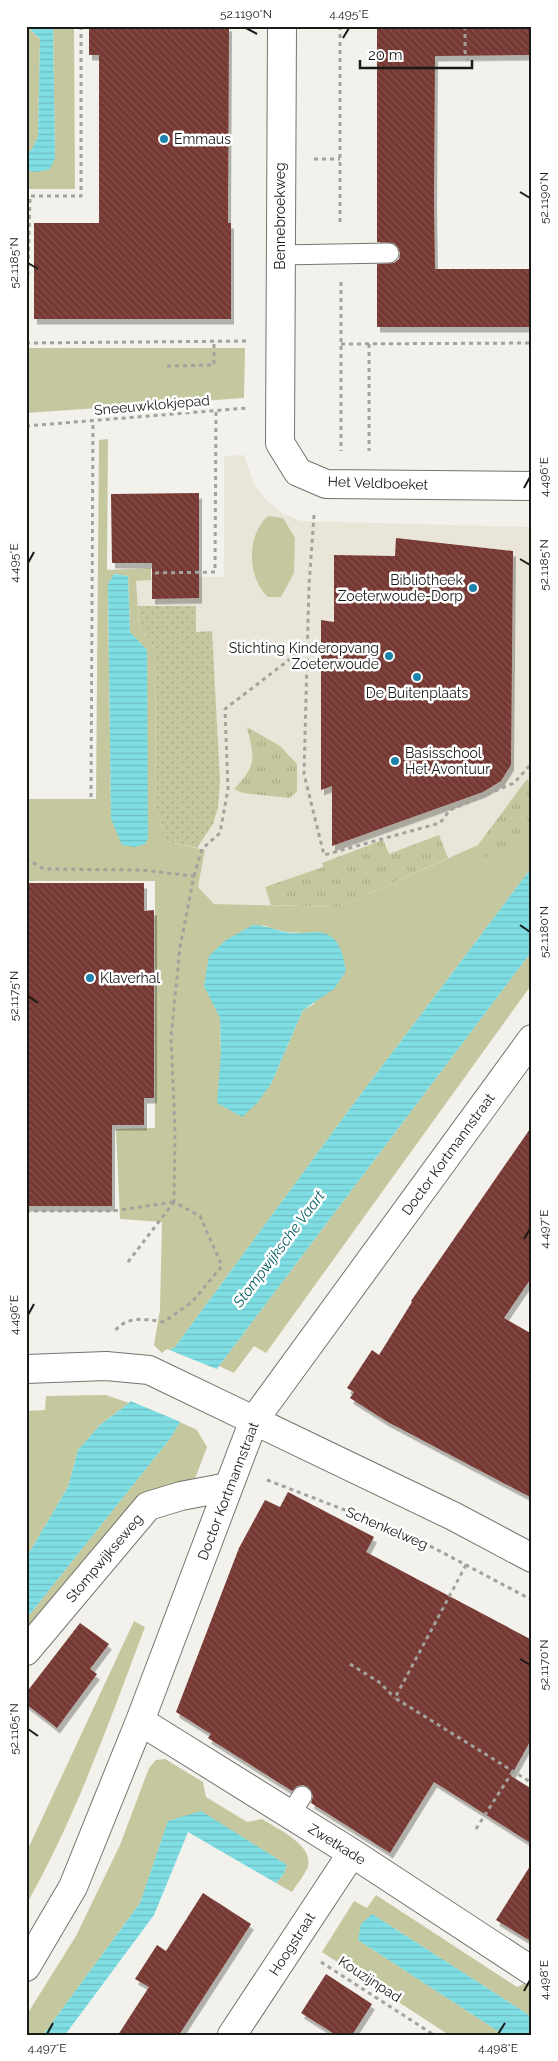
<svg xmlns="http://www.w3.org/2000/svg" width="558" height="2061" font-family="Raleway,sans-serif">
	<defs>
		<pattern id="park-tufts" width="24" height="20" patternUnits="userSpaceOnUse" patternTransform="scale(1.25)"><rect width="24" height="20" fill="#c5c89e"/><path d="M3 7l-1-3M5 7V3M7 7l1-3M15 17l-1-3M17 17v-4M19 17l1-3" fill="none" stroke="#a9ab87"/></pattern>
		<pattern id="garden-dots" width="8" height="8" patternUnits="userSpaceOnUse" patternTransform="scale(1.25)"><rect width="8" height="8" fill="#c5c89e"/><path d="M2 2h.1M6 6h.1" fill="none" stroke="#a9ab87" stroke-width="1.8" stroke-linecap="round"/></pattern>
		<pattern id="water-rules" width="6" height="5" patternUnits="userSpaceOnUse" patternTransform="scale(1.25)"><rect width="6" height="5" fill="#7fdee3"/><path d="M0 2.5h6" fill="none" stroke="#6dbec2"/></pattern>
		<pattern id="building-back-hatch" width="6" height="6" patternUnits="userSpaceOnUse" patternTransform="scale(1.25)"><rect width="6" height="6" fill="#763731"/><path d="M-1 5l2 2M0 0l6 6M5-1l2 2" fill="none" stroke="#84514c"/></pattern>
		<filter id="shadow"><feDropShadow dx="3" dy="5.5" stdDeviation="0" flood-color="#0004"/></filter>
	</defs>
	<rect width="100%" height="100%" fill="#f2f1eb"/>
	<path fill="#e9e6d9" d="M 244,455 L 254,484 L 265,499 L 282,513 L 301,521 L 532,527 L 532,844 L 339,907 L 214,904 L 198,887 L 205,850 L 197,848 L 128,576 L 224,577 L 224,456 Z"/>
	<path fill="#c5c89e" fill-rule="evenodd" d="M 26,26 L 40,39 L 38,137 L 31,152 L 26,152 Z
		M 53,26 L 74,26 L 75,189 L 26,189 L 26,171 L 38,171 L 55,158 Z
		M 26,348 L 245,348 L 244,398 L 26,413 Z
		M 108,439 L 107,570 L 151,568 L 151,580 L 136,581 L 139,626 L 155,649 L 156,809 L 163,829 L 163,841 L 205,850 L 198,887 L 214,904 L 339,907 L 478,845 L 532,786 L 532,867 L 349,1110 L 175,1347 L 163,1354 L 154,1345 L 160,1310 L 162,1222 L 120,1219 L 116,1129 L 155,1128 L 155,881 L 26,881 L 26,799 L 96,799 L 99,440 ZM 114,574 L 128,576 L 130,632 L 147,651 L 111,819 L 108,584 ZM 263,925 C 282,933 298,934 318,932 L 314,1004 L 303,1010 L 271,1084 L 221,1053 L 220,1018 Z
		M 268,516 L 283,518 L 295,538 L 294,573 L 281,597 L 268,597 C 247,577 246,536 268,516 Z
		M 532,951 L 532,984 L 266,1353 L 254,1346 L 234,1373 L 219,1366 Z
		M 106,1395 L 129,1403 L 100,1425 L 78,1450 L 68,1487 L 26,1558 L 26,1411 L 45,1410 L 46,1396 Z
		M 180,1422 L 197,1430 L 207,1447 L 193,1484 L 144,1492 L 26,1633 L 26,1619 L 169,1440 Z
		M 134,1621 L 145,1627 C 109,1722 76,1817 26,1905 L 26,1853 Z
		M 165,1759 L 203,1782 L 206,1797 L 247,1822 L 262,1819 C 277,1829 317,1846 307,1869 C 303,1877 296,1885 292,1892 L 276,1883 L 283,1875 L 287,1865 L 201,1812 L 169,1821 L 140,1903 L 43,2035 L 26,2035 L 26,2016 L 76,1936 L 120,1845 L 149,1768 L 156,1760 Z
		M 376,1895 L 517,1987 L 530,1981 L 532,1983 L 532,2017 L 372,1914 L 358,1940 L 504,2035 L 449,2035 L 322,1952 L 354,1901 L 367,1908 Z"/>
	<path fill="url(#park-tufts)" d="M 247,727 L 280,746 L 297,764 L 297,791 L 290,798 L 243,793 L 234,789 C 258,764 254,759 247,727 Z
		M 527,779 L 532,786 L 532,841 L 484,858 L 478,845 Z
		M 439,835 L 448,858 L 339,907 L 271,905 L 265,887 L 323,867 L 322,863 L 383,840 L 389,854 Z"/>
	<path fill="url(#garden-dots)" d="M 138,606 L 196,606 L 196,632 L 212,631 L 220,781 L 218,808 L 213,824 L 197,848 L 163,841 L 163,829 L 156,809 L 155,649 L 139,626 Z"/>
	<path fill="url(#water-rules)" d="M 27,26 L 53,26 L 55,158 L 50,169 L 38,172 L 26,171 L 26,152 L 31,151 L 38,137 L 40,39 Z
		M 114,574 L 128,576 L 130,632 L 147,650 L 148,838 L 145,844 L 135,847 L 122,845 L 111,819 L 108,584 Z
		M 532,867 L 532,951 L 219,1366 L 192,1403 L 169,1440 L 26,1619 L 26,1558 L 68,1487 L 78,1450 L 100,1425 L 129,1403 L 163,1354 L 175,1347 L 349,1110 Z
		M 253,925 C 266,925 277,931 290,933 C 300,934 308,932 317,932 C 339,933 343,954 346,971 L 334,989 L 303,1010 L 271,1084 L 257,1103 L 242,1117 L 217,1103 L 221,1053 L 220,1018 L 204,986 L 209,956 L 226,940 Z
		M 201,1811 L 287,1865 L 283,1875 L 276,1883 L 188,1832 L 154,1915 L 65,2035 L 43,2035 L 140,1903 L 168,1821 Z
		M 372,1914 L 532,2017 L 532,2035 L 504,2035 L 358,1940 L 361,1924 Z"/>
	<path fill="#f2f1eb" d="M 167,1349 L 219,1370 L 183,1423 L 128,1400 L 163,1352 Z"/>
	<path fill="url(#building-back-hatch)" filter="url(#shadow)" d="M 89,26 L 229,26 L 228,223 L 231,223 L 231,319 L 34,319 L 34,223 L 99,223 L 99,55 L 89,55 Z
		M 377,26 L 532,26 L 532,55 L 435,56 L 434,202 L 435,269 L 532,269 L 532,327 L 377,327 L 377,264 L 394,263 L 399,259 L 400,253 L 398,247 L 394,243 L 377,242 Z
		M 199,493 L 199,598 L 152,599 L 152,563 L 112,563 L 111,494 Z
		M 396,538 L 513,551 L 511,765 L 501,781 L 483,792 L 332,846 L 332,786 L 321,790 L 321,620 L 334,622 L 334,555 L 395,556 Z
		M 26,883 L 144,883 L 144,911 L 154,910 L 154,1098 L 144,1098 L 144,1125 L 112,1125 L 112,1206 L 26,1206 Z
		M 532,1126 L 532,1277 L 504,1318 L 532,1334 L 532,1498 L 386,1421 L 350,1398 L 354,1392 L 347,1388 L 372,1350 L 379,1355 L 412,1302 L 411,1301 Z
		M 288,1492 L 374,1537 L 366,1552 L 532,1640 L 532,1738 L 511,1776 L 532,1789 L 532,1844 L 434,1782 L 390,1853 L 311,1803 L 313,1796 L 308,1787 L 303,1785 L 297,1786 L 292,1791 L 208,1738 L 211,1734 L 176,1712 L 239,1548 L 265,1500 L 280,1507 Z
		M 80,1623 L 109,1644 L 90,1669 L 97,1674 L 57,1728 L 26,1704 L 26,1693 Z
		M 532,1863 L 532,1942 L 496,1920 Z
		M 203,1893 L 251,1924 L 179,2035 L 118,2035 L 149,1987 L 135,1979 L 157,1945 L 166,1951 Z
		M 326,1974 L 372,2004 L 352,2035 L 336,2035 L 301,2013 Z"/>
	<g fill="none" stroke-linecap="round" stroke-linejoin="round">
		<g stroke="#75746f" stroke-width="21">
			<path id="lane" d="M 280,255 L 389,253
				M 290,1815 L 302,1796"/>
		</g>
		<g stroke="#75746f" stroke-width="30">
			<path id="street" d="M 282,26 L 280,443 L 298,472 L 326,484 L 532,486
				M 26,1369 L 106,1366 L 149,1370 L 453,1516 L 532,1558
				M 26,1651 L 148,1506 L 181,1496 L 228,1487
				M 140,1721 L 352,1853 L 532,1971
				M 26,1967 L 73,1887 L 140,1721 L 254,1420 L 532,1039
				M 232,2035 L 352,1853"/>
		</g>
		<path stroke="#a3a29d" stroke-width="3" stroke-dasharray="4 4" stroke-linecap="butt" d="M 81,26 L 81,196 L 30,196 L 26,343 L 248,341
			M 340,26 L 340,226
			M 465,26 L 465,52 L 468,61
			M 314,159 L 340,159
			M 341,282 L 341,451
			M 341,344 L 532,343
			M 369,344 L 369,451
			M 167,366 L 214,365 L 214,341
			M 26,426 L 247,408
			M 314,515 L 309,585 L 304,774 L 324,855 L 440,823 L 450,810 L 514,783 L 532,763
			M 155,573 L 215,572 L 216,411
			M 91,797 L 93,421
			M 26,859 L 44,869 L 142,870 L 194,876 L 180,947 L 171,1037 L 175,1131 L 174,1202 L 200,1216 L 222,1266 L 192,1302 L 164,1322 C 145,1319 127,1315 114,1332
			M 194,876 L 202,849 L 220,833 L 228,789 L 225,709 L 307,646
			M 26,1211 L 112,1211 L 174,1202
			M 128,1262 L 174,1202
			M 267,1480 L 389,1527 L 434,1548 L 532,1600
			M 466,1565 L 395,1698 L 532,1783
			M 350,1664 L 379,1682 L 395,1698
			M 476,1829 L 513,1771
			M 321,1962 L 434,2035"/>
		<use href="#lane" stroke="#fff" stroke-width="19"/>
		<use href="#street" stroke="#fff" stroke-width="28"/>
	</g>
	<path fill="none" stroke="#191917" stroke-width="2" d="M 246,28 L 257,34M 343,38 L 349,28M 520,192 L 530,198M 28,263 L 38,269M 524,488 L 530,477M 520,559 L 530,565M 28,563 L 34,552M 520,925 L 530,932M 28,996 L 38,1003M 524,1239 L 530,1229M 28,1315 L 34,1304M 520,1659 L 530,1665M 28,1729 L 38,1736M 524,1991 L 530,1980M 47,2034 L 53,2023M 498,2034 L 505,2023"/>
	<g fill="#1d83ac" stroke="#fff" stroke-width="2">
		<circle cx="164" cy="139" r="5"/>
		<circle cx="473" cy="588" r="5"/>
		<circle cx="389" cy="656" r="5"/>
		<circle cx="417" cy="677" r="5"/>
		<circle cx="395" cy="761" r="5"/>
		<circle cx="90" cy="978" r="5"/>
	</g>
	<g text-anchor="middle" stroke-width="5" stroke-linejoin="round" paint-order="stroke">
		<g font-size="14" fill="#191917" stroke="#fff" text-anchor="start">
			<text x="174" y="144">Emmaus</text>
			<text x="463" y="585" text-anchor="end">Bibliotheek<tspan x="463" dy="16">Zoeterwoude-Dorp</tspan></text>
			<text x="379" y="653" text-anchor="end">Stichting Kinderopvang<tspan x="379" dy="16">Zoeterwoude</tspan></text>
			<text x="417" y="698" text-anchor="middle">De Buitenplaats</text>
			<text x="405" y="758">Basisschool<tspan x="405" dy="16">Het Avontuur</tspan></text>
			<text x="100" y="983">Klaverhal</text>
		</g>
		<g font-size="14" fill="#191917" stroke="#fff">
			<text transform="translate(280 216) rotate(-90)" y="5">Bennebroekweg</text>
			<text transform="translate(152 405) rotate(-5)" y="5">Sneeuwklokjepad</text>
			<text transform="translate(378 483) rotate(2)" y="5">Het Veldboeket</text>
			<text transform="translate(448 1154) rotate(-54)" y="5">Doctor Kortmannstraat</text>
			<text transform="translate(228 1491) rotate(-69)" y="5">Doctor Kortmannstraat</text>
			<text transform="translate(387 1528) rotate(23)" y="5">Schenkelweg</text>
			<text transform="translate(104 1558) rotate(-50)" y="5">Stompwijkseweg</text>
			<text transform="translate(337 1844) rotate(32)" y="5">Zwetkade</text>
			<text transform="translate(292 1944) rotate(-57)" y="5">Hoogstraat</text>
			<text transform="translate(370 1979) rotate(33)" y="5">Kouzijnpad</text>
		</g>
		<g font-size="15" font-style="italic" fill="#0a5f63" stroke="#fff">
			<text transform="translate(279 1249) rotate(-53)" y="5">Stompwijksche Vaart</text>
		</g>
	</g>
	<rect width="558" height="2061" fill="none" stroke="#ffffff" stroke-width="55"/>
	<path d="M360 60v8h112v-8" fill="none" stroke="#191917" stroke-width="2.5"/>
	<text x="368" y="60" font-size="15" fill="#191917" stroke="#ffffff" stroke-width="4" paint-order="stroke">20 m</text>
	<rect x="28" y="28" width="502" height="2006" fill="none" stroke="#191917" stroke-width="2"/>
	<g font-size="12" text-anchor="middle" fill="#191917">
		<text x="246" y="18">52.1190°N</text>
		<text x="349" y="18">4.495°E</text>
		<text transform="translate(544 198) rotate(-90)" y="4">52.1190°N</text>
		<text transform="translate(14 263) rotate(-90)" y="4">52.1185°N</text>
		<text transform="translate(544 477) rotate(-90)" y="4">4.496°E</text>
		<text transform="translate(14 563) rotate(-90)" y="4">4.495°E</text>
		<text transform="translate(544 565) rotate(-90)" y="4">52.1185°N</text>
		<text transform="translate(544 932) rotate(-90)" y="4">52.1180°N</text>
		<text transform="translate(14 996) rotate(-90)" y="4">52.1175°N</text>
		<text transform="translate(544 1229) rotate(-90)" y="4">4.497°E</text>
		<text transform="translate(14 1315) rotate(-90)" y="4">4.496°E</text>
		<text transform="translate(544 1665) rotate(-90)" y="4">52.1170°N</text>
		<text transform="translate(14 1729) rotate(-90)" y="4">52.1165°N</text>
		<text transform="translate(544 1980) rotate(-90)" y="4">4.498°E</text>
		<text x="47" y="2052">4.497°E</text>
		<text x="498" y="2052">4.498°E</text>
	</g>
</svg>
